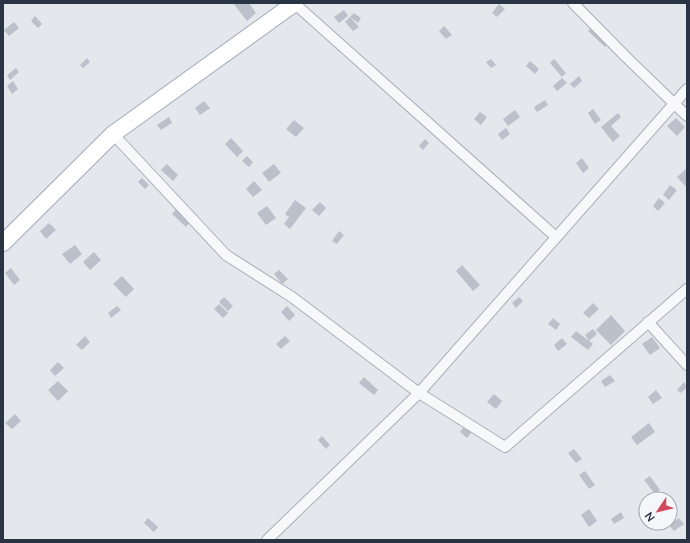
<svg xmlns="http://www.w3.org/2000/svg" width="690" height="543" font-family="Lato,sans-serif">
	<rect width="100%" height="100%" fill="#e4e7ec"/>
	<path fill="#bbc0ca" d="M 233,3 L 249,3 L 256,13 L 247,21 Z
		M 499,4 L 505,9 L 497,17 L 492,13 Z
		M 344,10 L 348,16 L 339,23 L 334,17 Z
		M 354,13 L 361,18 L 358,23 L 350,17 Z
		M 35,16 L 42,24 L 38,28 L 31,21 Z
		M 350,17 L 359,27 L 353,31 L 345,22 Z
		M 14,22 L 19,28 L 9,36 L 4,30 Z
		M 444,26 L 452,35 L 446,39 L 439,31 Z
		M 593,26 L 609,43 L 605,47 L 588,31 Z
		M 87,58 L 90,62 L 83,68 L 80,65 Z
		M 491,59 L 496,65 L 491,68 L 486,62 Z
		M 554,59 L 566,73 L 562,77 L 550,63 Z
		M 530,61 L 539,69 L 535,74 L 526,66 Z
		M 16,68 L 19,72 L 10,80 L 7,75 Z
		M 579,76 L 582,81 L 574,88 L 570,84 Z
		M 562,78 L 567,83 L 557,91 L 553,86 Z
		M 13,81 L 18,89 L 12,94 L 7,86 Z
		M 545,100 L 548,105 L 537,112 L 534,107 Z
		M 204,101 L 210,108 L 200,115 L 195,108 Z
		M 593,109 L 601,120 L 595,124 L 588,113 Z
		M 515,110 L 520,117 L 508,126 L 503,119 Z
		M 480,112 L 487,117 L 481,125 L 474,119 Z
		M 618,113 L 621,117 L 611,126 L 620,136 L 613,142 L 601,127 Z
		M 169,117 L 172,123 L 161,130 L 157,125 Z
		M 676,118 L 685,127 L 677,136 L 667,126 Z
		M 294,120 L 304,128 L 296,137 L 286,129 Z
		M 506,128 L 510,134 L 502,140 L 498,134 Z
		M 231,138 L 243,151 L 237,157 L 225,144 Z
		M 425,139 L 429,143 L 423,150 L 419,146 Z
		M 247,156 L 253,162 L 249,167 L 242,161 Z
		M 582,158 L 589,168 L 583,173 L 576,163 Z
		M 167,164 L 178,175 L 173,181 L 161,170 Z
		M 274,164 L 281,173 L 269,182 L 262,173 Z
		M 686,169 L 687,170 L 687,188 L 677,177 Z
		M 142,178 L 149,185 L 145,189 L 138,182 Z
		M 254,181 L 262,190 L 253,197 L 246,189 Z
		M 670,185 L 677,190 L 669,200 L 663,195 Z
		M 659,198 L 665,203 L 658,211 L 653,206 Z
		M 295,200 L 306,208 L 290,229 L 284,224 L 289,217 L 285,214 Z
		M 320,202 L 326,208 L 319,216 L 312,210 Z
		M 267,206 L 276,218 L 266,225 L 257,213 Z
		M 176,209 L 190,222 L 186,227 L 172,214 Z
		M 49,223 L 56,230 L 46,239 L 40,231 Z
		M 339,231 L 344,235 L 337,244 L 332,241 Z
		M 75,245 L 82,254 L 70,264 L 62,254 Z
		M 94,252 L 101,260 L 90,270 L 83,262 Z
		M 462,265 L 480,285 L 473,291 L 456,271 Z
		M 11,268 L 20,280 L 14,285 L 5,273 Z
		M 279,270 L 288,279 L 282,284 L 274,274 Z
		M 122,276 L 134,289 L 126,297 L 113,284 Z
		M 224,297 L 233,306 L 228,311 L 219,302 Z
		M 519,297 L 523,301 L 516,308 L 512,303 Z
		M 593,303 L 599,309 L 589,318 L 583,313 Z
		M 219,304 L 228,313 L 223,318 L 214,309 Z
		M 117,306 L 121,310 L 111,318 L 108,313 Z
		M 287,306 L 295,315 L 289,321 L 281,312 Z
		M 611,315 L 625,331 L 611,345 L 596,330 Z
		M 553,318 L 560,324 L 556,330 L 548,324 Z
		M 593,329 L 597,334 L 589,341 L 585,335 Z
		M 576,331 L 593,344 L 588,350 L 571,337 Z
		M 85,336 L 90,342 L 82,350 L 76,345 Z
		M 285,336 L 290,341 L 281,349 L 276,344 Z
		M 652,337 L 660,348 L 650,355 L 642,344 Z
		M 562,338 L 567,344 L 558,351 L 554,345 Z
		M 58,362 L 64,368 L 55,376 L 50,370 Z
		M 610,375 L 615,381 L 605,387 L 601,381 Z
		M 364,377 L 378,390 L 374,395 L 359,383 Z
		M 58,381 L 68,391 L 58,401 L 48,390 Z
		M 684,382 L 687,387 L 681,393 L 677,390 Z
		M 656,390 L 662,398 L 653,404 L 648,397 Z
		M 494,394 L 502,401 L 496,409 L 487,402 Z
		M 15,414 L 21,421 L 12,429 L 5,423 Z
		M 467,423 L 474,429 L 467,438 L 460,432 Z
		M 649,423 L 655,432 L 637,445 L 631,437 Z
		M 322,436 L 330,445 L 326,449 L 318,440 Z
		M 574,449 L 582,459 L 576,463 L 568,453 Z
		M 585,471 L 595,485 L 589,489 L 579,475 Z
		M 650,476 L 660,490 L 655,494 L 644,480 Z
		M 589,509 L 597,521 L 589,527 L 581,515 Z
		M 621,512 L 624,518 L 614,524 L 611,519 Z
		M 148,518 L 158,527 L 154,532 L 144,523 Z
		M 679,518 L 684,524 L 674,531 L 669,525 Z"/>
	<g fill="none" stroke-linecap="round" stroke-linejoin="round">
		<g stroke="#a9aeb7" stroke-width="12">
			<path id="street" d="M 294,3 L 556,237
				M 573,3 L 626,57 L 687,116
				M 113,134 L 226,255 L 292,297 L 419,393 L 505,447 L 687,289
				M 648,322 L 687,365
				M 267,540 L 419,393 L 687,89"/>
		</g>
		<g stroke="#a3abb8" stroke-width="18">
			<path id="primary" d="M 3,243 L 113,134 L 295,3"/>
		</g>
		<use href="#street" stroke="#f7f8fa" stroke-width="10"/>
		<use href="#primary" stroke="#fff" stroke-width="16"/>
	</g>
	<rect width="690" height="543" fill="none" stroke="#2b3445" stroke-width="8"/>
	<g transform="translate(658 511) rotate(235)"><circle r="19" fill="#f4f6f9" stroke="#a4a8b1"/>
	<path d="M0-3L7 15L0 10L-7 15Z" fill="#d1495b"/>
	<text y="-6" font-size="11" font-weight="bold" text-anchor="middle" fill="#2b3445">N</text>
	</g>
</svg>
